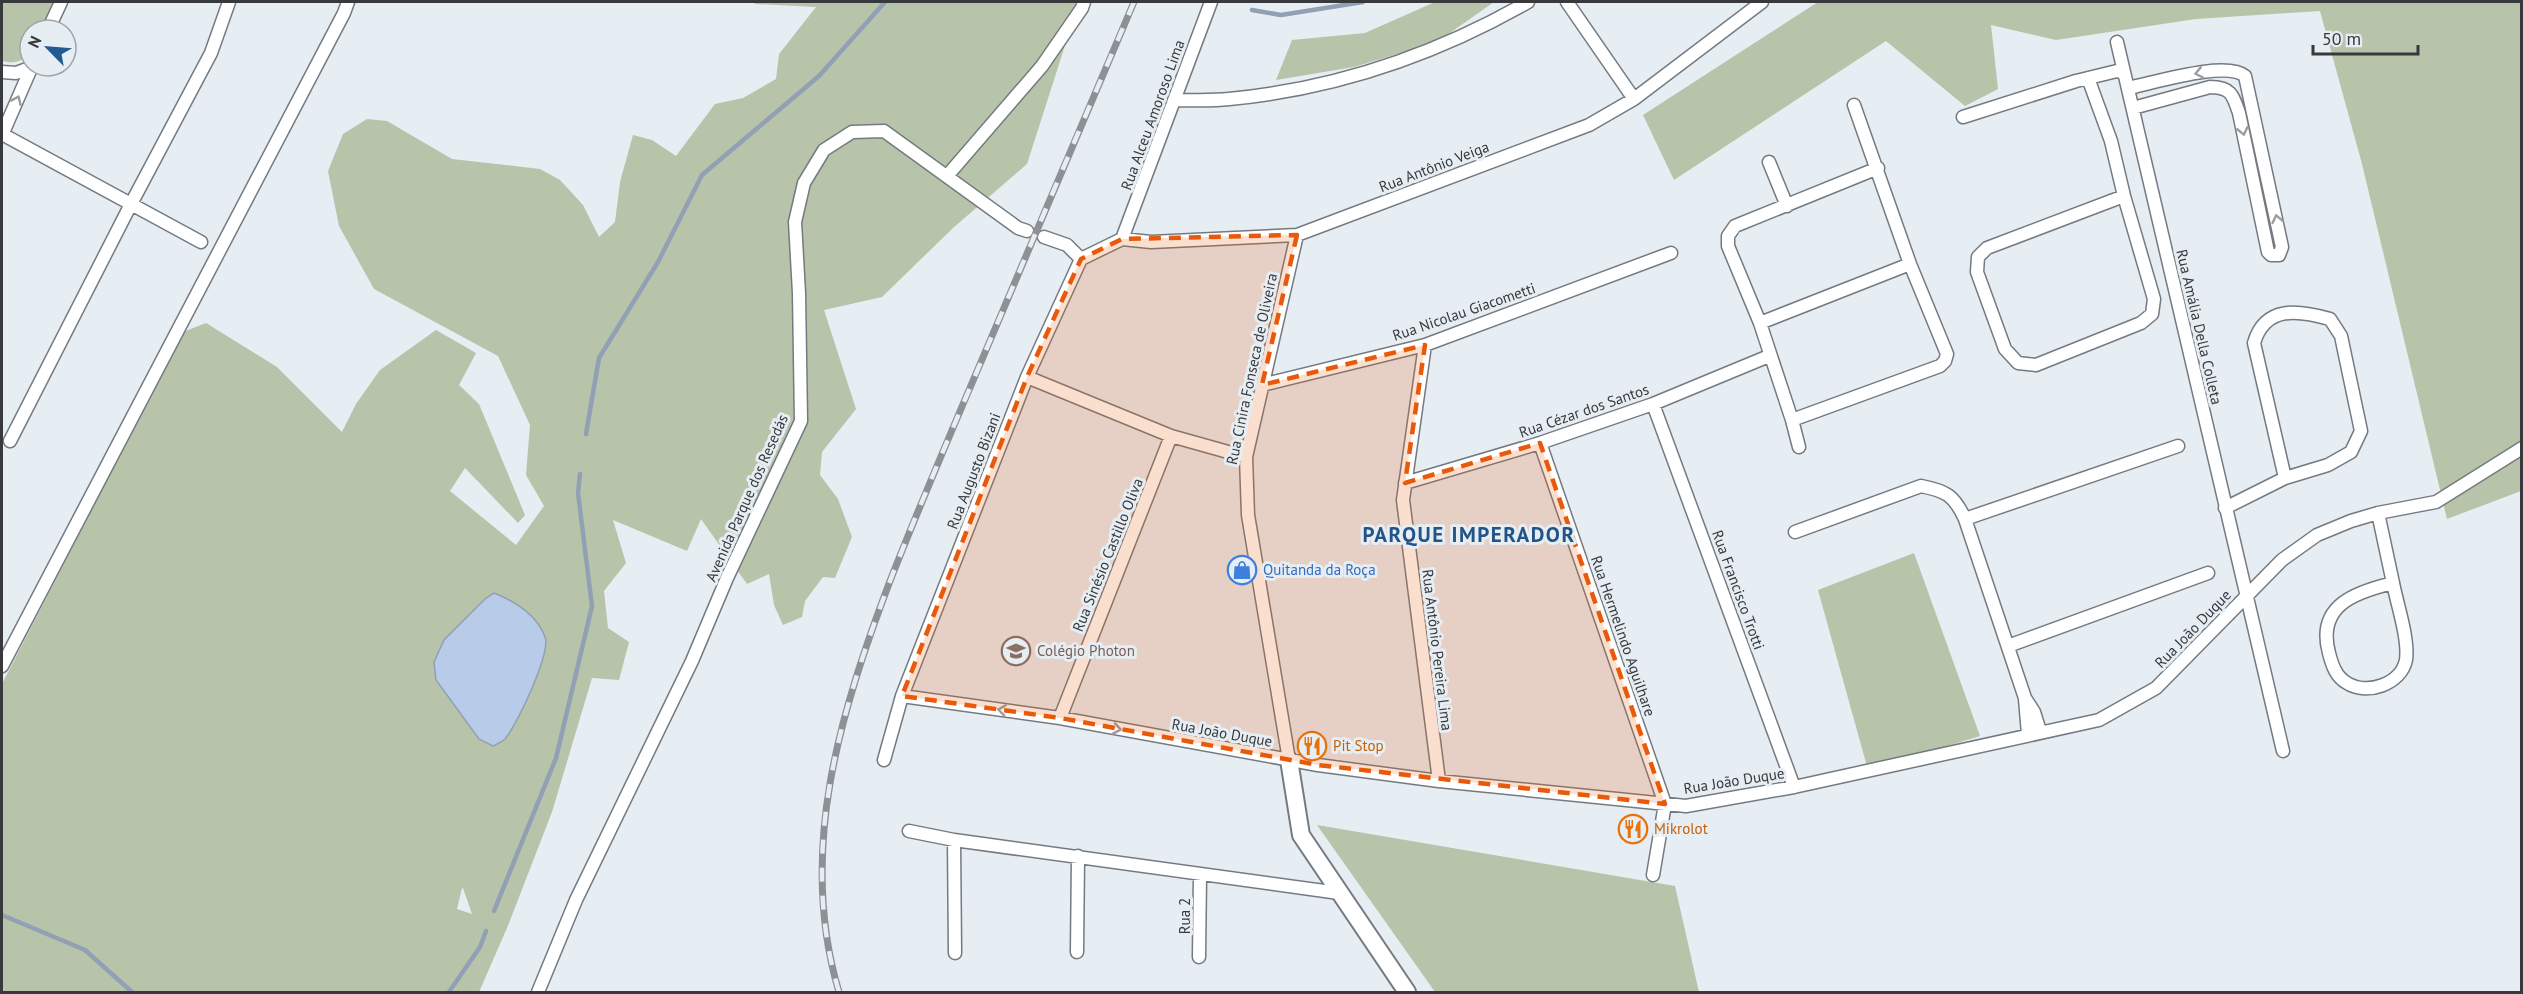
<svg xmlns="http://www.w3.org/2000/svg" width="2523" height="994" font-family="'PT Sans',sans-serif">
	<rect width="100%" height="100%" fill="#e6edf3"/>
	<path fill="#b7c4a9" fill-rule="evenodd" d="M 2,2 L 55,2 L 40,30 L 30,30 C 30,51 28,67 2,61 Z
		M 754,2 L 1079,2 L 1027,164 L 953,228 L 882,297 L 824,310 L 856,409 L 822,452 L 820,475 L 838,499 L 852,537 L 835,578 L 823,577 L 805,601 L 802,617 L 783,625 L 774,605 L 769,574 L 747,584 L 701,519 L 687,551 L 613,520 L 626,563 L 604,591 L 608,628 L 629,642 L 619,680 L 592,678 L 552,812 L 507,928 L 479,992 L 2,992 L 2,684 L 183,332 L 206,323 L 277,367 L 342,432 L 356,404 L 380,370 L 436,330 L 476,353 L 459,385 L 479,404 L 525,515 L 518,523 L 465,468 L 450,491 L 516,545 L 544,506 L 526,475 L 530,425 L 498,356 L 374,289 L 339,226 L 328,171 L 343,134 L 367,119 L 387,121 L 452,159 L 540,169 L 560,180 L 583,205 L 599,237 L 615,222 L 620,182 L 633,135 L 652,140 L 676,156 L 715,104 L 743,98 L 776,79 L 779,54 L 816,7 L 755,4 ZM 462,888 L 463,888 L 472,914 L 457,909 Z
		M 1435,2 L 1494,2 L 1437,42 L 1354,67 L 1276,80 L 1292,40 L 1365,33 Z
		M 1818,2 L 2521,2 L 2521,491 L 2447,519 L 2362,164 L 2320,11 L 2196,19 L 2056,40 L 1991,25 L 1998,89 L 1965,106 L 1886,41 L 1674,180 L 1643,115 Z
		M 1914,553 L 1980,736 L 1868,770 L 1818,590 Z
		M 1317,825 L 1675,886 L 1699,992 L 1435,992 Z"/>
	<path fill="#b8cce9" stroke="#91a0b5" stroke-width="1.5" d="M 494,593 C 514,601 537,615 545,637 C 551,653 517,725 505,739 C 502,742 497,744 493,746 L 479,739 L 436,680 L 434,662 L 444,640 L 486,598 Z"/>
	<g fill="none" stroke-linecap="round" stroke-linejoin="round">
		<path stroke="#91a0b5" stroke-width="4.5" d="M 1252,10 L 1281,15 L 1363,2
			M 586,434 L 599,358 L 658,262 L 702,175 L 819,76 L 885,2
			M 494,911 L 556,758 L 592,606 L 578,493 L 580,474
			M 2,915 L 85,950 L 132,992
			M 449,992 L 480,947 L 486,931"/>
		<g stroke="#747a80" stroke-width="15">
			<path id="minor" d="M 1567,2 L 1634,99
				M 48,30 L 61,2
				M 2117,42 L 2283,751
				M 2,72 L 16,73 L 32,67
				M 2088,78 L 2111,141 L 2124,196 L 2154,299 L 2152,314 L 2141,323 L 2036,365 L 2018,363 L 2005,349 L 1977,272 L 1978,257 L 1987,248 L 2124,196
				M 2128,88 C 2154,83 2226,60 2245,76 L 2282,247 L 2279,255 L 2271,255 L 2268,252 L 2239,113 C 2233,95 2231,87 2210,87 L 2133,108
				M 1174,100 C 1193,100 1211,101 1229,99 C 1335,89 1437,54 1528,2
				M 1854,105 L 1910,264 L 1947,354 L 1945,361 L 1940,366 L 1792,420 L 1760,323 L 1728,246 L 1728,236 L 1735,226 L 1878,168
				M 1963,117 L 2076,81 L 2117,71 L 2124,73
				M 2,134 L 201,242
				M 2,135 L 32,66
				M 1769,162 L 1787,206
				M 947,176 L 1042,66 L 1082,8 L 1084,2
				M 1044,237 L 1067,245 L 1081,259
				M 1122,239 L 1211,2
				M 1081,259 L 1122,239 L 1151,242 L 1297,235 L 1589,125 L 1634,99 L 1762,2
				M 1760,323 L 1910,264
				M 1425,345 L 1403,500 L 1439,781
				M 1027,377 L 1171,436 L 1246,457
				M 1262,385 L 1425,345 L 1671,253
				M 1653,404 L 1794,787
				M 1792,420 L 1799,447
				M 10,441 L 131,204 L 211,53 L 229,2
				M 1540,443 L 1665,804 L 1653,875
				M 1405,483 L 1540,443 L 1653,404 L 1769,356
				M 2225,508 L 2285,478 L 2328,465 L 2351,452 L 2361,431 L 2341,336 L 2330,319 C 2299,310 2265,305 2254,343 L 2285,478
				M 2378,513 L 2393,583
				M 1965,519 L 2178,446
				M 1795,532 L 1921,486 C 1946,491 1954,495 1965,519 L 2025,698 L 2034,712 L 2040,731
				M 2393,583 C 2397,604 2409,639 2406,660 C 2401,684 2367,696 2347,683 C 2336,677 2332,665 2329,653 C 2316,605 2356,592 2393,583 Z
				M 2008,646 L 2208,573
				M 2,666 L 344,13 L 348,2
				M 902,696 L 1060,718 L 1318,765 L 1439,781 L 1686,806 L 1794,787 L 2099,720 L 2156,688 L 2282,560 L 2317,535 L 2351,521 L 2378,513 L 2436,502 L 2522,448
				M 2025,699 L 2028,734
				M 1060,718 L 1171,436
				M 884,760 L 902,696 L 1027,377 L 1081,259
				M 1289,760 L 1248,515 L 1246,457 L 1297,235
				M 909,831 L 954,840 L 1339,893
				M 954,840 L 955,953
				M 1077,952 L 1078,856
				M 1199,957 L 1200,875
				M 538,992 L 576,900 L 692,661 L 727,578 L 801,421 L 799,293 L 795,222 L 804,183 L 824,150 L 852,132 L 884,131 L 1018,228 L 1027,231"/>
		</g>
		<g stroke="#747a80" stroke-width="20">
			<path id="tertiary" d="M 1289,760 L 1301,835 L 1407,992"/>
		</g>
		<use href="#minor" stroke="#fff" stroke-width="12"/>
		<use href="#tertiary" stroke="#fff" stroke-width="16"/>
		<g stroke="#8d9196" stroke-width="7">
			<path id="rail" d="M 839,992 C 797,852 840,713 890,581 C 917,512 946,444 975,376 C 1028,251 1081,126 1134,2"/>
		</g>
		<use href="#rail" stroke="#e6edf3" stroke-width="4.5" stroke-dasharray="14" stroke-linecap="butt"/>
	</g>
	<defs><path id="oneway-chevron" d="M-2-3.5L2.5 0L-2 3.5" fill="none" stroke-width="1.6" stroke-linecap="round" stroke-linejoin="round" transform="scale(1.5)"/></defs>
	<g stroke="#9b9c9e">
		<use href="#oneway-chevron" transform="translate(2199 73) rotate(168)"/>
		<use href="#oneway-chevron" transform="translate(17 100) rotate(-66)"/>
		<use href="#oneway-chevron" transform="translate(2243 131) rotate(77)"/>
		<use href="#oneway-chevron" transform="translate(2277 219) rotate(-102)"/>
		<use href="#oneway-chevron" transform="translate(1002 710) rotate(-172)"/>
		<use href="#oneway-chevron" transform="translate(1117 729) rotate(10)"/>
	</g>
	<path fill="#e8590c" fill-opacity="0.2" stroke="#e8590c" stroke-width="4.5" stroke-dasharray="12 8" stroke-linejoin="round" d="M 1297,235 L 1262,385 L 1425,345 L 1405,483 L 1540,443 L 1665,804 L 1318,765 L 1060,718 L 902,696 L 1027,377 L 1081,259 L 1122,239 Z"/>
	<defs>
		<g id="shop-ring" transform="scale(1.5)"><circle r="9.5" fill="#e6edf3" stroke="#3f7fe0" stroke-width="1.5"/><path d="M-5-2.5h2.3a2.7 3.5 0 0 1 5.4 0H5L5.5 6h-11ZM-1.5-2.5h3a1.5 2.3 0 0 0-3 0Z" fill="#3f7fe0"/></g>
		<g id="school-ring" transform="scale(1.5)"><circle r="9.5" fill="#e6edf3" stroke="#8d6e63" stroke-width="1.5"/><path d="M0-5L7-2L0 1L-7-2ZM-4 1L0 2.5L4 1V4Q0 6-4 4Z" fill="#8d6e63"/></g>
		<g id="restaurant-ring" transform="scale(1.5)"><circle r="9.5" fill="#e6edf3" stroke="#e8710a" stroke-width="1.5"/><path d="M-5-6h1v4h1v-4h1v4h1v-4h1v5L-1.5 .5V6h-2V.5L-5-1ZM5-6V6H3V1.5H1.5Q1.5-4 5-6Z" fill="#e8710a"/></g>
	</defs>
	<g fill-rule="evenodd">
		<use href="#shop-ring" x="1242" y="570"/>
		<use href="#school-ring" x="1016" y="651"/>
		<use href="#restaurant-ring" x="1312" y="746"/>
		<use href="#restaurant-ring" x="1633" y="829"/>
	</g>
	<g text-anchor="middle" stroke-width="6" stroke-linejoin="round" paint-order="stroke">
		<g font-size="15" fill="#37393c" stroke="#e6edf3">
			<text transform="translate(1153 115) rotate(-70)" y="5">Rua Alceu Amoroso Lima</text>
			<text transform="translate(1434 167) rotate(-21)" y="5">Rua Antônio Veiga</text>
			<text transform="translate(1464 312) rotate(-19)" y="5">Rua Nicolau Giacometti</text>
			<text transform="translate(2199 327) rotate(77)" y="5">Rua Amália Della Colleta</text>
			<text transform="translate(1252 369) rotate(-78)" y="5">Rua Cinira Fonseca de Oliveira</text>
			<text transform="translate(1584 411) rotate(-19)" y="5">Rua Cézar dos Santos</text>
			<text transform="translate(974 471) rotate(-69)" y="5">Rua Augusto Bizani</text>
			<text transform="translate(747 498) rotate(-66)" y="5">Avenida Parque dos Resedás</text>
			<text transform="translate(1108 555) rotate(-68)" y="5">Rua Sinésio Castillo Oliva</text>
			<text transform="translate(1738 590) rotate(70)" y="5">Rua Francisco Trotti</text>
			<text transform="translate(2193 629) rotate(-46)" y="5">Rua João Duque</text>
			<text transform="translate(1623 636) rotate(71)" y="5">Rua Hermelindo Aguilhare</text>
			<text transform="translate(1437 650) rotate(83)" y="5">Rua Antônio Pereira Lima</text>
			<text transform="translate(1222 733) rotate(10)" y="5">Rua João Duque</text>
			<text transform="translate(1734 781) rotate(-9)" y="5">Rua João Duque</text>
			<text transform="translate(1185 916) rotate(-90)" y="5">Rua 2</text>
		</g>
		<g font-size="15" fill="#366cbe" stroke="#e6edf3" text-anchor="start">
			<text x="1263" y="575">Quitanda da Roça</text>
		</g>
		<g font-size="15" fill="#785e54" stroke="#e6edf3" text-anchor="start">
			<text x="1037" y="656">Colégio Photon</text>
		</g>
		<g font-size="15" fill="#c56008" stroke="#e6edf3" text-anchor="start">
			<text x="1333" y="751">Pit Stop</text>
			<text x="1654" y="834">Mikrolot</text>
		</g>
		<g font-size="21" font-weight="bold" letter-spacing="1.5" fill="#225487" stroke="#e6edf3">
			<text x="1469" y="542">PARQUE IMPERADOR</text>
		</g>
	</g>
	<rect width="2523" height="994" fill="none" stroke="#37393c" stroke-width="6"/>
	<g transform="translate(48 48) rotate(295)"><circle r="28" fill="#e6edf3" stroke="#a0a5aa" stroke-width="1.5"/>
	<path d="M0-4.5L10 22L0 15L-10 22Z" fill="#235a92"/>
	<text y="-9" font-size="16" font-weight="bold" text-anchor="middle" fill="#37393c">N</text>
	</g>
	<path d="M2313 45v9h105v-9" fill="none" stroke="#37393c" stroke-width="3"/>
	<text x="2322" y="45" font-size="18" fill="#37393c" stroke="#e6edf3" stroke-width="4.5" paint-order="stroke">50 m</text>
</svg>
